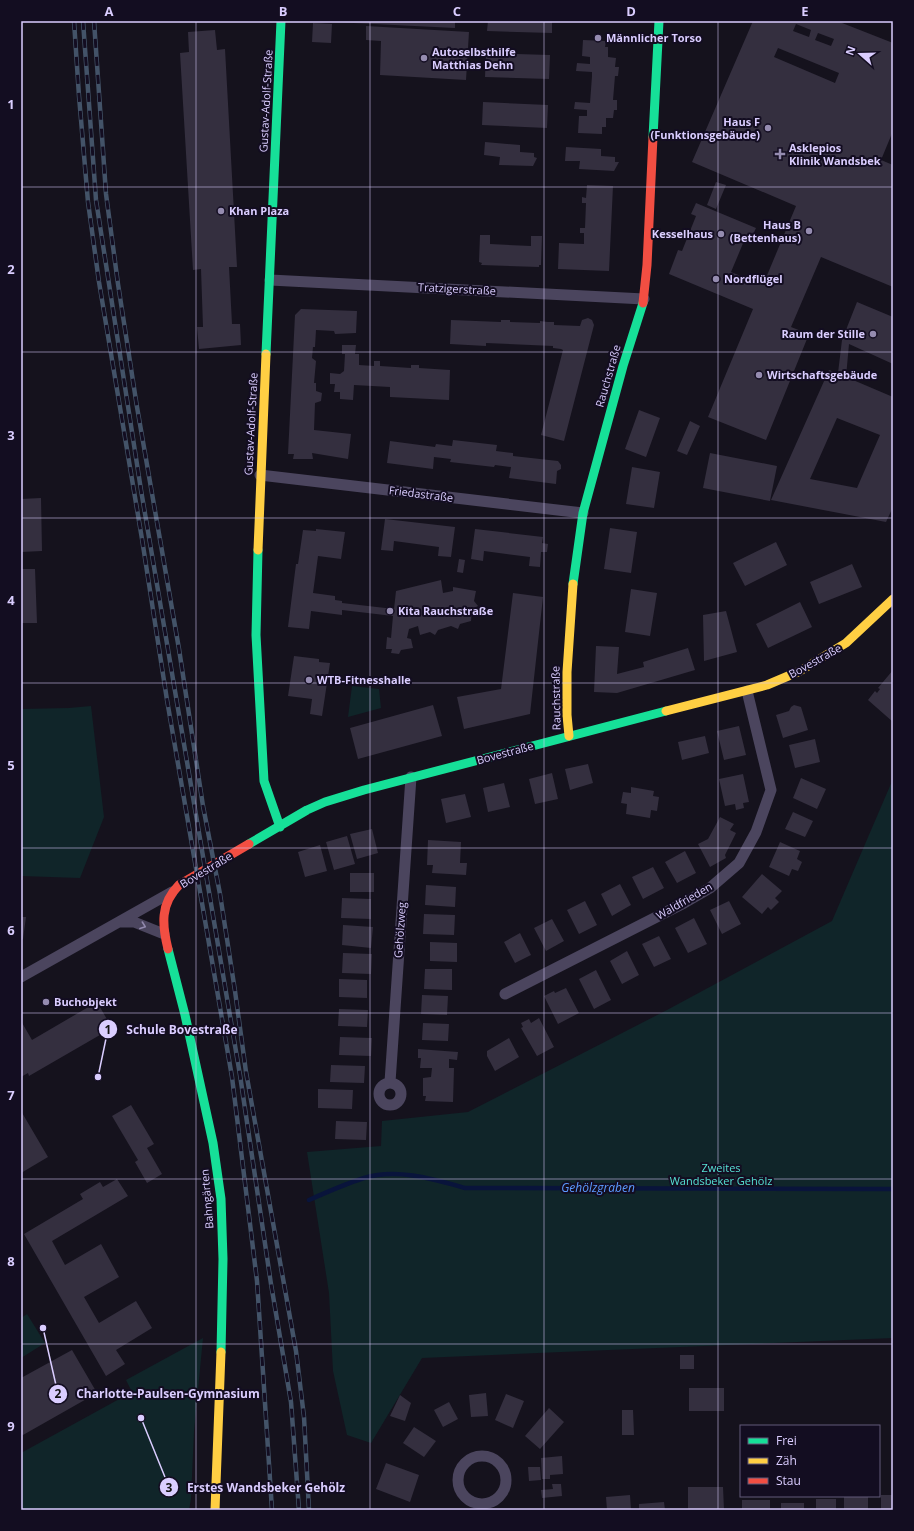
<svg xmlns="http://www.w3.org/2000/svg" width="914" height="1531" font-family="'Open Sans',sans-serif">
	<rect width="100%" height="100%" fill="#15121d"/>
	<path fill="#102529" d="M 352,686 L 379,689 L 381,708 L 348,717 Z
		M 91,706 L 104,817 L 80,878 L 21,876 L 21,709 L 69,708 Z
		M 893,779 L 893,1338 L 422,1358 L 371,1443 L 347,1435 L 333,1371 L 329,1293 L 307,1152 L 381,1146 L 382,1121 L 468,1112 L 667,1010 L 832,921 Z
		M 27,1314 L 45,1343 L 21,1358 L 21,1318 Z
		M 203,1338 L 194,1431 L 191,1499 L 189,1510 L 21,1510 L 21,1453 L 132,1392 L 126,1380 Z"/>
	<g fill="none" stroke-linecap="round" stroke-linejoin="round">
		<path stroke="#09143b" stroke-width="4.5" d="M 309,1200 C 327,1192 345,1184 364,1178 C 397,1168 433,1179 465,1188 L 893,1189"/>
	</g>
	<path fill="#342f3f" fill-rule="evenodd" d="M 333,21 L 455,21 L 455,28 L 333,22 Z
		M 488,21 L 552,21 L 552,33 L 487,31 Z
		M 753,21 L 837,21 L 893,43 L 893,131 L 881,160 L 893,165 L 893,287 L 821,257 L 791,327 L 809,334 L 766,440 L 708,417 L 753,309 L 669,274 L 678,250 L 682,251 L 696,216 L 691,214 L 696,203 L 756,228 L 749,243 L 744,241 L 731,272 L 763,285 L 796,206 L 692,162 ZM 796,24 L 811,30 L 809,37 L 793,31 ZM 818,33 L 834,39 L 831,46 L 815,40 ZM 778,48 L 839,73 L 835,83 L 774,57 Z
		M 313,23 L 332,24 L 331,43 L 312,42 Z
		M 366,26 L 469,32 L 466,80 L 380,75 L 381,41 L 366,40 Z
		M 215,30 L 217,50 L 225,49 L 237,267 L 229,267 L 232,324 L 240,324 L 241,345 L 199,349 L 197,327 L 203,327 L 201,269 L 193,270 L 180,53 L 189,52 L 188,32 Z
		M 583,40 L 606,41 L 605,47 L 608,47 L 608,57 L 616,58 L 615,67 L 619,67 L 618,76 L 615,76 L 613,100 L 617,100 L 617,110 L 614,110 L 613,118 L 606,118 L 606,127 L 602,127 L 602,134 L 578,133 L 579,116 L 587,116 L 587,110 L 574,109 L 575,102 L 590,103 L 592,76 L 592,72 L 576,71 L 577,63 L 590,64 L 590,57 L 582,56 Z
		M 486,53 L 550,55 L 549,79 L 485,77 Z
		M 483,102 L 548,105 L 547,128 L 482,125 Z
		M 485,142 L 520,145 L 520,152 L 534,153 L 534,157 L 537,158 L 533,166 L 499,165 L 500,157 L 484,155 Z
		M 566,147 L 601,149 L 601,156 L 615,157 L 615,162 L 619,162 L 614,171 L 579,169 L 580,161 L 565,161 Z
		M 716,182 L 726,185 L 716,209 L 707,205 Z
		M 587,185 L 613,186 L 609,271 L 558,269 L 559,243 L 584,244 L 584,233 L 580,233 L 580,228 L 585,228 L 586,203 L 582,203 L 582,197 L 586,198 Z
		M 480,235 L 490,235 L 490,244 L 531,246 L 531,236 L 542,236 L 541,265 L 539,265 L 539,267 L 481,265 L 482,263 L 479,262 Z
		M 857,302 L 893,317 L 893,364 L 849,344 L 846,377 L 893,397 L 893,507 L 886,522 L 771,500 L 829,370 L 838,373 L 842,340 ZM 837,418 L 880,435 L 857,488 L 810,479 Z
		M 301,309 L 357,311 L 356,333 L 335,334 L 334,331 L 316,330 L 315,347 L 313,347 L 312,358 L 316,361 L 314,383 L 316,383 L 316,391 L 322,393 L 321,401 L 315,403 L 314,430 L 351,434 L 348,459 L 312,453 L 313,459 L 293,459 L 294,454 L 288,454 L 295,315 Z
		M 588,318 L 592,320 L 594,325 L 564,441 L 541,435 L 563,350 L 561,349 L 553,348 L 553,346 L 486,343 L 486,346 L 450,344 L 451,320 L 501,322 L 501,320 L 510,320 L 510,322 L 540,323 L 540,321 L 548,322 L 554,322 L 554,325 L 580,326 L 582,320 Z
		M 342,345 L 356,345 L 355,354 L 359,354 L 359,365 L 374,366 L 374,361 L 380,361 L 380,366 L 411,368 L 411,365 L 419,365 L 419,368 L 450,370 L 449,400 L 390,397 L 390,387 L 354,385 L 353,400 L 340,399 L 340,392 L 334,392 L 335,384 L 330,384 L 330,373 L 340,374 L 344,371 L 345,354 L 342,354 Z
		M 639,410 L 660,418 L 646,457 L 625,449 Z
		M 690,421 L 700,426 L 687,455 L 677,451 Z
		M 453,440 L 497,445 L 496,451 L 513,453 L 513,456 L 558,461 L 561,465 L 561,469 L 557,471 L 556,484 L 509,478 L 511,467 L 495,465 L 494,467 L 450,462 L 451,459 L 434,457 L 433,469 L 387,463 L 390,441 L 435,447 L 436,444 L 452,446 Z
		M 710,453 L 777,466 L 770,501 L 703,488 Z
		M 632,467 L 660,472 L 654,508 L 626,504 Z
		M 41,498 L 42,551 L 21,552 L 21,499 Z
		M 385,519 L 455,527 L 451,557 L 438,556 L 439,547 L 394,541 L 393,551 L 381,550 Z
		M 610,528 L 637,532 L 631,573 L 604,569 Z
		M 316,529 L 345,532 L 341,559 L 318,556 L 313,593 L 335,596 L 335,600 L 342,601 L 342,603 L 394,609 L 396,591 L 441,580 L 443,593 L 453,591 L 453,587 L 476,591 L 474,601 L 478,606 L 472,609 L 471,621 L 460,624 L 458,629 L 451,626 L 438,630 L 435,635 L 430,632 L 420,635 L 418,626 L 409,629 L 407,638 L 411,639 L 413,648 L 401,650 L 399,654 L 391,653 L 392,649 L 386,649 L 387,637 L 391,638 L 393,616 L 342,610 L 342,615 L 311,611 L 309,629 L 288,627 L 296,564 L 298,564 L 303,530 L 316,531 Z
		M 475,529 L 543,537 L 542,543 L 548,544 L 547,552 L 541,552 L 540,567 L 529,566 L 530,557 L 484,551 L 483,561 L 471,559 Z
		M 776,542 L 787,565 L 745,586 L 733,563 Z
		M 459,559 L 465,560 L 463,573 L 457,572 Z
		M 852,564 L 862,587 L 819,604 L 810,582 Z
		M 21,569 L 35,569 L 37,623 L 21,623 Z
		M 631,589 L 657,593 L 650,636 L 625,632 Z
		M 513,593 L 543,597 L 530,714 L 464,729 L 457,697 L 501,689 Z
		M 800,602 L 812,627 L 768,648 L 756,624 Z
		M 726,611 L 737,652 L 704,661 L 703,615 Z
		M 596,646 L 619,647 L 617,674 L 644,667 L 643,662 L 688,648 L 695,670 L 617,693 L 594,692 Z
		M 294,656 L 319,659 L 319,662 L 330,663 L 322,716 L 310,714 L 312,699 L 288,696 Z
		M 893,670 L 893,722 L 868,700 L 875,691 L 877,693 L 880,689 L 878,688 Z
		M 433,705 L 442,736 L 358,759 L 350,728 Z
		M 794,705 L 801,707 L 808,730 L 783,738 L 776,715 L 789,711 L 791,707 Z
		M 739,726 L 746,755 L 724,760 L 717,731 Z
		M 705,736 L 709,753 L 682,760 L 678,742 Z
		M 815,739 L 820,762 L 795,768 L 789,745 Z
		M 588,764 L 593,783 L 570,790 L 565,769 Z
		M 552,773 L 558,799 L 535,804 L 529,779 Z
		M 743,774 L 749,802 L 743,803 L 744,808 L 736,810 L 735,804 L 725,806 L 719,779 Z
		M 801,778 L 826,789 L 817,809 L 793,798 Z
		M 504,783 L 510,807 L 488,812 L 483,788 Z
		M 631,787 L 654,791 L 653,796 L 659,797 L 657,811 L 651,810 L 650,818 L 626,814 L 627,804 L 621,803 L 623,792 L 631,793 Z
		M 465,794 L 471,817 L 446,823 L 441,799 Z
		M 793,812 L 813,821 L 805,837 L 785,829 Z
		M 720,817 L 734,824 L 730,830 L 736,833 L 725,855 L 726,858 L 710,867 L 698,844 L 708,839 Z
		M 372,829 L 378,853 L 357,859 L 350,834 Z
		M 347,836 L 355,864 L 334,870 L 326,842 Z
		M 428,840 L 461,842 L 460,863 L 467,863 L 466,875 L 432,873 L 433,865 L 427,865 Z
		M 780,842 L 800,851 L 797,859 L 802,862 L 798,871 L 792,869 L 789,876 L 769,867 Z
		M 320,845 L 327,871 L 305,877 L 298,852 Z
		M 685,851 L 696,873 L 677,883 L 665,862 Z
		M 653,867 L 664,888 L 643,899 L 632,877 Z
		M 350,873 L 374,873 L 374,892 L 350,892 Z
		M 762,874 L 782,891 L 775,898 L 779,902 L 771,910 L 768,907 L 762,914 L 742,897 Z
		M 620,884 L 631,905 L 612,916 L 601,894 Z
		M 426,885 L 456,887 L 455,907 L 425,905 Z
		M 342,898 L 371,899 L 371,919 L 341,918 Z
		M 585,901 L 597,925 L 579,934 L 567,910 Z
		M 729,901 L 741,924 L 722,934 L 710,910 Z
		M 424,914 L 455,915 L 454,935 L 423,934 Z
		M 21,917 L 26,917 L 23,939 L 21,939 Z
		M 694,918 L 707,944 L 688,953 L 675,928 Z
		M 552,919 L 564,941 L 546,951 L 534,928 Z
		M 343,925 L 373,927 L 371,948 L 342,945 Z
		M 520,933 L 531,955 L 515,963 L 504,942 Z
		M 659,936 L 671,959 L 654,967 L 642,944 Z
		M 430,942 L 457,943 L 457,962 L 430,961 Z
		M 627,951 L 639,975 L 622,984 L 610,961 Z
		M 343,953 L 372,954 L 371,974 L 342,973 Z
		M 425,969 L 452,969 L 452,990 L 424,989 Z
		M 596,970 L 611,1000 L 594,1009 L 579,979 Z
		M 339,979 L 367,980 L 367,998 L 339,997 Z
		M 566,988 L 579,1013 L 558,1024 L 544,996 L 554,991 L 555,993 Z
		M 422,995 L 448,996 L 447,1015 L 421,1014 Z
		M 97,1002 L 112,1028 L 29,1076 L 28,1073 L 21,1077 L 21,1021 L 32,1040 Z
		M 339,1009 L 368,1010 L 367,1027 L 338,1026 Z
		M 539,1018 L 554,1047 L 537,1056 L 521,1028 L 523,1027 L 521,1023 L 529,1019 L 531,1023 Z
		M 423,1023 L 449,1024 L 448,1041 L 422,1040 Z
		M 340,1037 L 372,1038 L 371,1056 L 339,1055 Z
		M 509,1038 L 519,1057 L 495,1071 L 487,1056 L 487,1051 Z
		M 418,1049 L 458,1052 L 457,1060 L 449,1059 L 449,1068 L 454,1068 L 453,1102 L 425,1101 L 426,1096 L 423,1096 L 423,1078 L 431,1077 L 432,1068 L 420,1068 L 421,1058 L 418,1058 Z
		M 331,1065 L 365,1066 L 364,1083 L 330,1082 Z
		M 318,1089 L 353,1090 L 352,1109 L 318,1108 Z
		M 131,1105 L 154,1144 L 147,1148 L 162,1174 L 147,1183 L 135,1162 L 138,1160 L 112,1116 Z
		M 21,1111 L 48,1157 L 21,1173 Z
		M 336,1121 L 367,1122 L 366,1140 L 335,1139 Z
		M 117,1179 L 128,1196 L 52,1241 L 65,1265 L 101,1244 L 119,1277 L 84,1297 L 99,1323 L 136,1301 L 152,1328 L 116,1350 L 125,1364 L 106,1376 L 24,1234 L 83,1199 L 80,1194 L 100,1182 L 103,1187 Z
		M 72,1350 L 97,1393 L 23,1435 L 21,1433 L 21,1378 Z
		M 680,1355 L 694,1355 L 694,1369 L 680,1369 Z
		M 689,1388 L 724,1388 L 724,1411 L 689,1411 Z
		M 486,1393 L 488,1416 L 471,1417 L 469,1395 Z
		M 506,1394 L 524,1401 L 513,1428 L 495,1420 Z
		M 400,1395 L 411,1403 L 405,1421 L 390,1416 Z
		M 449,1402 L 458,1419 L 443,1427 L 434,1410 Z
		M 549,1408 L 564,1422 L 540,1449 L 525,1436 Z
		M 622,1410 L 633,1410 L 634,1435 L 622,1435 Z
		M 414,1427 L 436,1441 L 424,1457 L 403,1443 Z
		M 562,1456 L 563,1474 L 550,1475 L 550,1479 L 542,1479 L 541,1458 Z
		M 386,1463 L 419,1475 L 410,1502 L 376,1489 Z
		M 528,1467 L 540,1467 L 541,1480 L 529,1481 Z
		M 552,1484 L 561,1484 L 562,1496 L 542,1498 L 541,1490 L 553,1489 Z
		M 688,1487 L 723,1487 L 724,1510 L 688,1510 Z
		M 630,1495 L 631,1510 L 607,1510 L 606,1497 Z
		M 881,1495 L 893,1495 L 893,1510 L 881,1510 Z
		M 844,1496 L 868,1496 L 868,1510 L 844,1510 Z
		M 816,1499 L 836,1499 L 836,1510 L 816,1510 Z
		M 742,1500 L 770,1500 L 770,1510 L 742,1510 Z
		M 664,1502 L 665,1510 L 639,1510 L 639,1504 Z
		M 781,1503 L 804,1503 L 804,1510 L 781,1510 Z"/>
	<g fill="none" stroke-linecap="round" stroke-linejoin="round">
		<path stroke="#4b455e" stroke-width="11" d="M 270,280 L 644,299
			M 260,475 L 583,513
			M 121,922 L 134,922 L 164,934
			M 21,977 L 172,892
			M 505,994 L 684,903 L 710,888 L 739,863 L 756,832 L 771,790 L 747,691
			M 390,1082 L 411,777
			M379 1094a11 11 0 1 1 22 0a11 11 0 1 1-22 0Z
			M458 1480a24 24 0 1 1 48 0a24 24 0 1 1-48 0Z"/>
		<path stroke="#16e098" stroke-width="9" d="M 653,137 L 659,21
			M 266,354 L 281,21
			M 258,550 L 256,635 L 264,781 L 280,827
			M 573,584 L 583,513 L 623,366 L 643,303
			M 249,844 L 307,810 L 325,802 L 364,790 L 666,711
			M 168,949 L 185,1015 L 213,1143 L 221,1199 L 223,1259 L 221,1352"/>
		<path stroke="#ffcf43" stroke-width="9" d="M 258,550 L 266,354
			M 666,711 L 767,685 L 800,671 L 846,643 L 893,599
			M 569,736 L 567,715 L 567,672 L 573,584
			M 215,1510 L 221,1352"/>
		<path stroke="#f24e42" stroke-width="9" d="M 643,303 L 647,265 L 653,137
			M 168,949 C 162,925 160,904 179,885 L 249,844"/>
		<g stroke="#435368" stroke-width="4.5">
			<path id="rail" d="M 74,21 L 79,96 L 88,202 L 99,282 L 142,539 L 167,700 L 232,1077 L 257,1281 L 272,1510
				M 83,21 L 96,200 L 141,490 L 240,1075 L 271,1284 L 291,1402 L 299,1510
				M 94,21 L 106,194 L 118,284 L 137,407 L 179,649 L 203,806 L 220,894 L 235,991 L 246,1072 L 296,1351 L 304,1417 L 309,1510"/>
		</g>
		<use href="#rail" stroke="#130d21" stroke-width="3" stroke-dasharray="9" stroke-linecap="butt"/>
	</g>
	<defs><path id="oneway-chevron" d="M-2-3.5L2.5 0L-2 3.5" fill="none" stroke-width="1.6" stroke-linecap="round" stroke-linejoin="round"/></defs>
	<use stroke="#9289ae" href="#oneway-chevron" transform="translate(143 926) rotate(20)"/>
	<path fill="none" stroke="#dacdff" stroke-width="1" stroke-opacity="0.55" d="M 196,21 L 196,1510M 370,21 L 370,1510M 544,21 L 544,1510M 718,21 L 718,1510M 21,187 L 893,187M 21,352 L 893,352M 21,518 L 893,518M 21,683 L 893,683M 21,848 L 893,848M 21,1013 L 893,1013M 21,1179 L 893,1179M 21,1344 L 893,1344"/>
	<g fill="#958cb0" stroke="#130d21" stroke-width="1.5">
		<circle cx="598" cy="38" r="4"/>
		<circle cx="424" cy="58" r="4"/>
		<circle cx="768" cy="128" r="4"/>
		<path d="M778 148h4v4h4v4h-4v4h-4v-4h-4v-4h4z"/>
		<circle cx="221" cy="211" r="4"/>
		<circle cx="809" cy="231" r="4"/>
		<circle cx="721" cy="234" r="4"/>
		<circle cx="716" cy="279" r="4"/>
		<circle cx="873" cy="334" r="4"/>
		<circle cx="759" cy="375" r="4"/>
		<circle cx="390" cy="611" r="4"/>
		<circle cx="309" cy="680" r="4"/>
		<circle cx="46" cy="1002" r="4"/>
	</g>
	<g text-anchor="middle" stroke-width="4" stroke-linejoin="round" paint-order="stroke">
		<g font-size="11" font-weight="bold" fill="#dacdff" stroke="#130d21" text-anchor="start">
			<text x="606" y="42">Männlicher Torso</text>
			<text x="432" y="56">Autoselbsthilfe<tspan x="432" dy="13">Matthias Dehn</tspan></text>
			<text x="760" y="126" text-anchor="end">Haus F<tspan x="760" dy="13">(Funktionsgebäude)</tspan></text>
			<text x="789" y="152">Asklepios<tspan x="789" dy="13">Klinik Wandsbek</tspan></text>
			<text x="229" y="215">Khan Plaza</text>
			<text x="801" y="229" text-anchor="end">Haus B<tspan x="801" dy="13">(Bettenhaus)</tspan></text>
			<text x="713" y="238" text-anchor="end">Kesselhaus</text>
			<text x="724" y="283">Nordflügel</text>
			<text x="865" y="338" text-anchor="end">Raum der Stille</text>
			<text x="767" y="379">Wirtschaftsgebäude</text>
			<text x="398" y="615">Kita Rauchstraße</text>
			<text x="317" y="684">WTB-Fitnesshalle</text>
			<text x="54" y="1006">Buchobjekt</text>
		</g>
		<g font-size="11" fill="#dacdff" stroke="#130d21">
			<text transform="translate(266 101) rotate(-87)" y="4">Gustav-Adolf-Straße</text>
			<text transform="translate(457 289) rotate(3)" y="4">Tratzigerstraße</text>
			<text transform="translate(608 376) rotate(-74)" y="4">Rauchstraße</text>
			<text transform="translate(251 424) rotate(-87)" y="4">Gustav-Adolf-Straße</text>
			<text transform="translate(421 494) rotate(7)" y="4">Friedastraße</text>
			<text transform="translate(815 661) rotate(-29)" y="4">Bovestraße</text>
			<text transform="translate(556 698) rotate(-91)" y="4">Rauchstraße</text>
			<text transform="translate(505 753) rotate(-15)" y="4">Bovestraße</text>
			<text transform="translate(206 870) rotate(-31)" y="4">Bovestraße</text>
			<text transform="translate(684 901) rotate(-30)" y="4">Waldfrieden</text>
			<text transform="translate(400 930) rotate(-86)" y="4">Gehölzweg</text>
			<text transform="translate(207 1199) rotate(-95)" y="4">Bahngärten</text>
		</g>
		<g font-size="11" fill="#56e1d4" stroke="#130d21">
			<text x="721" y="1172">Zweites<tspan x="721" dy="13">Wandsbeker Gehölz</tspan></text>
		</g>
		<g font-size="12" font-style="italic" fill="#5b9aff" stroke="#130d21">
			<text x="598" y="1192">Gehölzgraben</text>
		</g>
	</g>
	<path fill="none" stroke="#dacdff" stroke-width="1.5" d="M98 1077L108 1029M43 1328L58 1394M141 1418L169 1487"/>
	<g fill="#dacdff" stroke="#130d21" stroke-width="1.5">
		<circle cx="98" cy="1077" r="4"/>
		<circle cx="43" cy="1328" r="4"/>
		<circle cx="141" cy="1418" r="4"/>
		<circle cx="108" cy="1029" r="10"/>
		<circle cx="58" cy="1394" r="10"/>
		<circle cx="169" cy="1487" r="10"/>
	</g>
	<g font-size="12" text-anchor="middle" font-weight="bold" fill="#111">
		<text x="108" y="1034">1</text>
		<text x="58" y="1398">2</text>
		<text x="169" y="1492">3</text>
	</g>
	<g font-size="12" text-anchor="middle" font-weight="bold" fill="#dacdff" stroke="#130d21" stroke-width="4" stroke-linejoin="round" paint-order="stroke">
		<text x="182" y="1034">Schule Bovestraße</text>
		<text x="168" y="1398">Charlotte-Paulsen-Gymnasium</text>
		<text x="266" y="1492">Erstes Wandsbeker Gehölz</text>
	</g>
	<rect width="914" height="1531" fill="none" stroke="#130d21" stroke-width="44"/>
	<rect x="740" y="1425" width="140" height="72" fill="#130d21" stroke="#635a7a"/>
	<rect x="748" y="1438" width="20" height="6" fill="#16e098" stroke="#635a7a"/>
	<text x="776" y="1445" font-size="12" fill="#dacdff">Frei</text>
	<rect x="748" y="1458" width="20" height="6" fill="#ffcf43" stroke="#635a7a"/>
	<text x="776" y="1465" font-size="12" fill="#dacdff">Zäh</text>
	<rect x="748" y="1478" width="20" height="6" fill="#f24e42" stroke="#635a7a"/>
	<text x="776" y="1485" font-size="12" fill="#dacdff">Stau</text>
	<g transform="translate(860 54) rotate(290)" stroke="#130d21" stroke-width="3" paint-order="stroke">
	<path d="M0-3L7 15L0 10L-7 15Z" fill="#dacdff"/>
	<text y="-6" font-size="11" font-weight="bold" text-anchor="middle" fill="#dacdff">N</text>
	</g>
	<rect x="22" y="22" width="870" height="1487" fill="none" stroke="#dacdff" stroke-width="1.5"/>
	<g font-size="13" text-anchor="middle" font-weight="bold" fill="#dacdff">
		<text x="109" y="16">A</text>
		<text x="283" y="16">B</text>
		<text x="457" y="16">C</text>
		<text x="631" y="16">D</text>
		<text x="805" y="16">E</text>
		<text x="11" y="109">1</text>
		<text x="11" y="274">2</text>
		<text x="11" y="440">3</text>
		<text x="11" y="605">4</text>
		<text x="11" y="770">5</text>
		<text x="11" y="935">6</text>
		<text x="11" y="1100">7</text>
		<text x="11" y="1266">8</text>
		<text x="11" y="1431">9</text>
	</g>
</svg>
